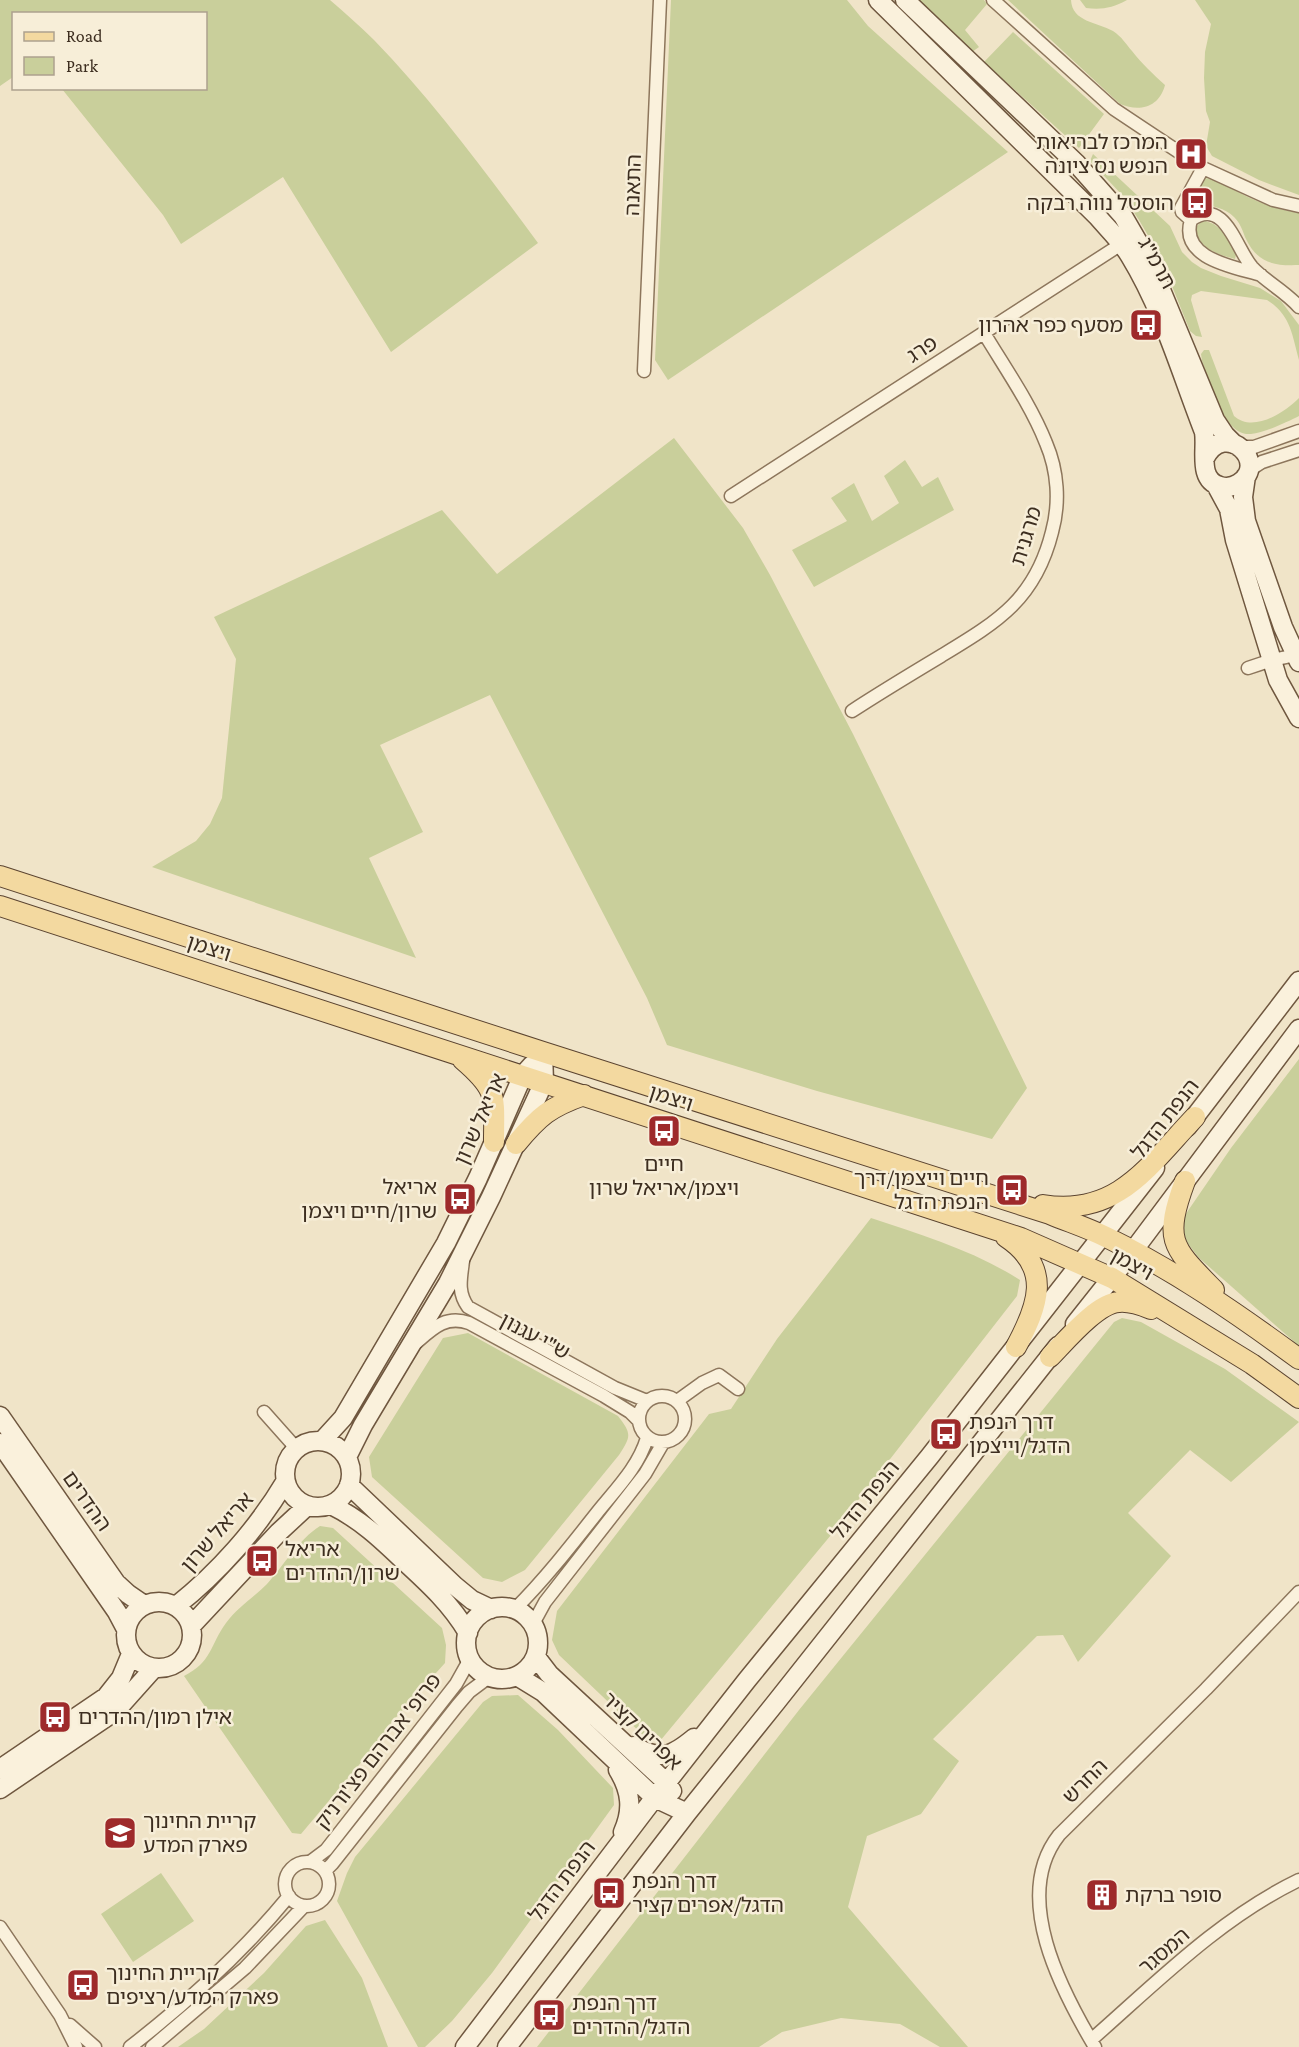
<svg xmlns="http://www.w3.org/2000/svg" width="1299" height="2047" font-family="'Crimson Pro','Noto Sans Hebrew',serif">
	<rect width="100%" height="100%" fill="#f0e4c8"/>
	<path fill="#c9cf9b" d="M 0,0 L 330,0 C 345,13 360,26 374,40 C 434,102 487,174 538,243 L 391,352 L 283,177 L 181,244 L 163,215 L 62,89 L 206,88 L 206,14 L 14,14 L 13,77 L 0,86 Z
		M 671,0 L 847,0 L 868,26 L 1008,152 L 668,380 L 655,360 Z
		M 916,0 L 984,0 L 987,4 L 965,30 L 979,47 L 972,52 Z
		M 1008,0 L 1071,0 C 1072,22 1097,22 1113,31 C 1122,37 1126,44 1132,51 C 1142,64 1153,74 1165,85 C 1159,108 1139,112 1120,104 Z
		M 1080,0 L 1127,0 C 1112,8 1102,10 1086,8 Z
		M 1195,0 L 1299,0 L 1299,195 L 1259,180 L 1212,156 L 1206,146 L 1210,122 L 1206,111 L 1204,78 L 1205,52 L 1211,24 Z
		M 1013,32 L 1104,114 L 1079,148 L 984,62 Z
		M 1093,154 L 1170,226 L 1182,252 L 1192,262 L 1201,268 L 1221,276 L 1260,288 L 1281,301 L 1299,325 L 1299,360 C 1292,335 1291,315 1267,300 L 1201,291 L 1192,295 L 1191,300 L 1202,337 L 1196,336 L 1190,331 L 1160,256 L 1139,220 L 1123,196 L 1090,161 Z
		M 1205,178 C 1218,179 1228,187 1240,193 C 1259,203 1278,210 1299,213 L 1299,265 C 1273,266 1257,263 1245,237 C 1242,229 1240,223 1234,217 C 1226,208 1210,206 1199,202 C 1192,193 1199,186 1205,178 Z
		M 1205,221 C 1223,225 1228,240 1236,255 L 1235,259 C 1217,254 1199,249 1195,228 L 1201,222 Z
		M 1204,350 L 1209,350 L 1234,416 C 1253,433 1284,413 1299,398 L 1299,416 C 1287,422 1264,433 1251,434 C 1223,437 1210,381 1202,361 L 1201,354 Z
		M 674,438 L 743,528 L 770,575 L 853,734 L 1027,1088 L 992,1139 L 817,1091 L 667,1045 L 647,998 L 490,695 L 380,745 L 423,832 L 369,858 L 416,958 L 152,867 L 196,841 L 210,824 L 222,798 L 236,659 L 214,617 L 442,510 L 497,574 Z
		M 905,460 L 922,487 L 938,477 L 954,510 L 814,587 L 792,550 L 847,521 L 831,498 L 854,483 L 872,521 L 899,503 L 884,476 Z
		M 1299,1059 L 1299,1346 L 1198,1257 L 1183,1237 L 1183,1218 L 1231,1148 Z
		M 871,1218 C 922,1235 975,1251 1020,1280 L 1017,1296 L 831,1535 L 660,1741 L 644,1736 L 559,1655 L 552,1640 L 557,1611 L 709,1414 L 731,1409 L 777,1339 Z
		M 1122,1318 L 1141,1322 L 1225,1369 L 1299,1422 L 1231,1482 L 1190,1450 L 1128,1513 L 1171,1556 L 1078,1662 L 1063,1635 L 1037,1636 L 933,1739 L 959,1761 L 921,1814 L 867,1836 L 848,1907 L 968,2047 L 940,2047 L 900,2024 L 841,2018 L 782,2032 L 759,2047 L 537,2047 L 799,1710 L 1114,1322 Z
		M 468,1333 L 618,1416 C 632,1434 631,1436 619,1455 L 525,1570 L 502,1582 L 483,1578 L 372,1477 L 369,1457 L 443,1338 Z
		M 320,1526 L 333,1528 L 442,1628 L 446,1645 L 445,1663 L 391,1723 L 385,1734 L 301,1834 L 292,1833 L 184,1676 C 212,1662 210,1645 226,1623 C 237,1608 254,1597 267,1584 C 285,1564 298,1540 320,1526 Z
		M 518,1695 L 558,1730 L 613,1788 L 614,1805 L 492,1973 L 452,2021 L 425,2047 L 418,2047 L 337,1901 L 347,1873 L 355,1857 L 483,1702 L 492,1696 Z
		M 161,1873 L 194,1921 L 133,1962 L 101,1914 Z
		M 325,1920 L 362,1978 L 388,2047 L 178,2047 L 204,2029 L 264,1973 L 306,1926 Z"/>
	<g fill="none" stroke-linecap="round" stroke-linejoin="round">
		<g stroke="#8d765c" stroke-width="15">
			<path id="street" d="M 993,0 L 1114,109 L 1141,127 L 1203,168 L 1273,200 L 1299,206
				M 1191,220 L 1182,212 L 1181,208 L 1203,168
				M 1261,275 C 1235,267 1179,259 1191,220 C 1225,196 1236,249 1252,267 C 1266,282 1285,291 1299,307
				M 644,371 L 660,0
				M 1240,447 L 1254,447 L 1299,431
				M 1248,471 L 1262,462 L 1299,450
				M 731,496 L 1126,241
				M 1248,668 L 1272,660 L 1296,655
				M 852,711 C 881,692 911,674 941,656 C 997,622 1035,600 1052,532 C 1060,503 1058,471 1046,443 C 1031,405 1005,368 984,333
				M 463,1261 C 461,1278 457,1292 468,1307 L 615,1388 L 647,1401
				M 417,1342 C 433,1328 446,1315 469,1323 L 604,1396 L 630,1412 L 638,1420
				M639 1419a23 23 0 1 1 46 0a23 23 0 1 1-46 0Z
				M 677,1401 L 702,1383 L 719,1375 L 738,1389
				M 264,1412 L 296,1448
				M 515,1609 C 544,1580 570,1547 596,1514 C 615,1490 638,1468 647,1438
				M 533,1624 L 545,1602 L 645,1474 L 663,1443
				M 310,1862 L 326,1850 L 445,1698 L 456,1684 L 470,1659
				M285 1884a22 22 0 1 1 44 0a22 22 0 1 1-44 0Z
				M 325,1871 L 332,1864 L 457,1706 L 469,1692 L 489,1677
				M 0,1927 L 60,2015 L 76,2047
				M 70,2025 L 95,2047
				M 1091,2040 C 1156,1983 1220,1918 1299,1880
				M 130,2047 C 188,2002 243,1952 289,1896
				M 152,2047 L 245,1968 L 304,1906
				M 1095,2047 C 1061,1990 1011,1896 1059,1835 L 1206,1689 L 1299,1592"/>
		</g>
		<g stroke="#6f573f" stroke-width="21">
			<path id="secondary" d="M 878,0 L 1097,216 C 1108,229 1121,241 1130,256 C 1163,310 1181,373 1204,432 C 1207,449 1197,480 1220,486 C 1227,488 1233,487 1239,483 C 1270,463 1225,419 1205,458
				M 905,0 L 1076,163 L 1123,216 L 1149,261 L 1215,420 L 1225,435 L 1234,444
				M 1246,476 L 1243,497 L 1246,521 L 1283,627 L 1299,662
				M 1216,485 L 1229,509 L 1235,540 L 1278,680 L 1299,718
				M 1187,1127 L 1299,981
				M 1075,1324 L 1133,1251 L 1299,1029
				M 0,1416 L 116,1583 L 128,1594 L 144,1605
				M285 1474a33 33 0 1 1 66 0a33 33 0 1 1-66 0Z
				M 322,1441 L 343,1418 L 446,1243 L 478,1178 L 523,1075 L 532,1065
				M 0,1443 L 117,1612 L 126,1629
				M 347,1457 L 363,1425 L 448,1283 L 491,1197 L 544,1082 L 543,1052
				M 349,1485 L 455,1586 L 472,1600 L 491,1609
				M 331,1505 C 360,1519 381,1539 404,1561 C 428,1583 451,1604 468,1633
				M126 1635a33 33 0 1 1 66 0a33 33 0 1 1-66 0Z
				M 176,1606 C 218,1573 257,1529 285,1482
				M466 1643a36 36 0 1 1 72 0a36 36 0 1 1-72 0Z
				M 191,1626 L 279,1532 L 307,1506
				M 536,1657 L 549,1674 L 667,1783 L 672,1791
				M 517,1676 L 543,1692 L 655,1798 L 687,1813
				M 634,1746 C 661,1761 671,1757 694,1738
				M 0,1769 L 106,1697 L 121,1678 L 131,1654
				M 618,1770 C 631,1791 633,1810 623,1832
				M 0,1789 L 108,1716 L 120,1706 L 154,1668
				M 465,2047 L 649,1805 L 747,1680 L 930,1456 L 1155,1168
				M 507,2047 L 687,1813 L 777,1701 L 1058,1346"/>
		</g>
		<g stroke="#5b4430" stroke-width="22">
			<path id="primary" d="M 0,876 L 543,1052 L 1050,1214 C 1069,1222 1088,1228 1106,1237 C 1174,1270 1238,1314 1299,1359
				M 0,906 L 1021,1238 L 1112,1278 L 1252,1364 L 1299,1398
				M 463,1060 C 499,1091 494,1097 494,1142
				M 516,1144 C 539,1116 550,1107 584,1095
				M 1185,1181 C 1163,1241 1172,1247 1214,1290
				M 1043,1205 C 1118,1217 1149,1165 1195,1117
				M 1006,1237 C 1053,1268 1038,1306 1016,1347
				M 1050,1357 C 1065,1342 1097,1303 1119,1302 C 1130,1301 1141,1305 1151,1309"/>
		</g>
		<use href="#street" stroke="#faf1dc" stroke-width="12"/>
		<use href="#secondary" stroke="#faf1dc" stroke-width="18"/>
		<use href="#primary" stroke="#f3d9a0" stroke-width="20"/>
	</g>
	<defs>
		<g id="hospital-square" transform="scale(1.725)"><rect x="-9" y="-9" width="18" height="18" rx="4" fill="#9e2a2b" stroke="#f7eed8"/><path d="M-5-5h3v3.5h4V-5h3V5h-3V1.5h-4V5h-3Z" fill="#fff"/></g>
		<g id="bus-square" transform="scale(1.725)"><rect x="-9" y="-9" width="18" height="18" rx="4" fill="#9e2a2b" stroke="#f7eed8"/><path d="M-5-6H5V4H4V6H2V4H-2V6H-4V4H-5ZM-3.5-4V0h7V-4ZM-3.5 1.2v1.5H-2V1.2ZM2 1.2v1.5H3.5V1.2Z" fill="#fff"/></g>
		<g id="school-square" transform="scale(1.725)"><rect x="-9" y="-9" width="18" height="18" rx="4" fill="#9e2a2b" stroke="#f7eed8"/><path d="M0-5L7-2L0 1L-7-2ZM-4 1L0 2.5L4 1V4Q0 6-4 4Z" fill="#fff"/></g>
		<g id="building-square" transform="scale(1.725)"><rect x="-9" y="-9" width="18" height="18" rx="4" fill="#9e2a2b" stroke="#f7eed8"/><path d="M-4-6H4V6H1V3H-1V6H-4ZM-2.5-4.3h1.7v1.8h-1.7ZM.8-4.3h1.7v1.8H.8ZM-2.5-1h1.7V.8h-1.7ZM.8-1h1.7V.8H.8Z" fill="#fff"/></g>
	</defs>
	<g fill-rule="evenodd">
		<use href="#hospital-square" x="1191" y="154"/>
		<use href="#bus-square" x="1197" y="203"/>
		<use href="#bus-square" x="1146" y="325"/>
		<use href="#bus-square" x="664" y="1131"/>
		<use href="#bus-square" x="1012" y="1190"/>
		<use href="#bus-square" x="460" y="1199"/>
		<use href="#bus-square" x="946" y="1434"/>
		<use href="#bus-square" x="262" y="1561"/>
		<use href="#bus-square" x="55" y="1717"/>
		<use href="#school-square" x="120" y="1833"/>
		<use href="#bus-square" x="609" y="1893"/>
		<use href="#building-square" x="1102" y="1895"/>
		<use href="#bus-square" x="83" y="1985"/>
		<use href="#bus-square" x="549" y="2015"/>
	</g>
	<g text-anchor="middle" stroke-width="5" stroke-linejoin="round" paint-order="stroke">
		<g font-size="21" fill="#3d2e20" stroke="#f7eed8" text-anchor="start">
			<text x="1168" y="149" text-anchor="end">המרכז לבריאות<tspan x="1168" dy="24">הנפש נס ציונה</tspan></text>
			<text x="1174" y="210" text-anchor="end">הוסטל נווה רבקה</text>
			<text x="1123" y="332" text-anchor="end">מסעף כפר אהרון</text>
			<text x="664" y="1171" text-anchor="middle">חיים<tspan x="664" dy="24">ויצמן/אריאל שרון</tspan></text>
			<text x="989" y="1185" text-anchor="end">חיים וייצמן/דרך<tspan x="989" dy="24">הנפת הדגל</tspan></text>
			<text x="437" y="1194" text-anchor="end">אריאל<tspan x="437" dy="24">שרון/חיים ויצמן</tspan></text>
			<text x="969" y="1429">דרך הנפת<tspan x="969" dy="24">הדגל/וייצמן</tspan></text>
			<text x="285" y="1556">אריאל<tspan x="285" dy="24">שרון/ההדרים</tspan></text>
			<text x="78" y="1724">אילן רמון/ההדרים</text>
			<text x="143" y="1828">קריית החינוך<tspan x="143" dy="24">פארק המדע</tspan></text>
			<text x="632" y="1888">דרך הנפת<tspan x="632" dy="24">הדגל/אפרים קציר</tspan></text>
			<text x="1125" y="1902">סופר ברקת</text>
			<text x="106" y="1980">קריית החינוך<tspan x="106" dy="24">פארק המדע/רציפים</tspan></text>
			<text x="572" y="2010">דרך הנפת<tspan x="572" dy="24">הדגל/ההדרים</tspan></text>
		</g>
		<g font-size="21" fill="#3d2e20" stroke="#f7eed8">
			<text transform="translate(633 185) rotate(-88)" y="7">התאנה</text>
			<text transform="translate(1157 263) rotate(61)" y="7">תרמ"ג</text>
			<text transform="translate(922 349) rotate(-33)" y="7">פרג</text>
			<text transform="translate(1026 536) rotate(-73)" y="7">מרגנית</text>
			<text transform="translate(209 948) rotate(18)" y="7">ויצמן</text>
			<text transform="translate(671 1098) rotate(18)" y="7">ויצמן</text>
			<text transform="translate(480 1119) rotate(-66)" y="7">אריאל שרון</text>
			<text transform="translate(1165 1119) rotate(-52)" y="7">הנפת הדגל</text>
			<text transform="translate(1132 1264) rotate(29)" y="7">ויצמן</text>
			<text transform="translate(535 1336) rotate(28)" y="7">ש"י עגנון</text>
			<text transform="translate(865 1500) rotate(-51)" y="7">הנפת הדגל</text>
			<text transform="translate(87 1501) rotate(55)" y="7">ההדרים</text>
			<text transform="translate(217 1532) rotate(-49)" y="7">אריאל שרון</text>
			<text transform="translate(642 1731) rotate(44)" y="7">אפרים קציר</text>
			<text transform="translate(378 1751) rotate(-52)" y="7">פרופ' אברהם פצ'ורניק</text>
			<text transform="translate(1085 1781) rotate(-45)" y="7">החרש</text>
			<text transform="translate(562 1881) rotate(-53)" y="7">הנפת הדגל</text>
			<text transform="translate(1164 1951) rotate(-41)" y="7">המסגר</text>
		</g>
	</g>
	<rect x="12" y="12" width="195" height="78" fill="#f7eed8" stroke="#ada18e" stroke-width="1.5"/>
	<rect x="24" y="32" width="30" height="9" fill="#f3d9a0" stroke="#ada18e" stroke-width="1.5"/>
	<text x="66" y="42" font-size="18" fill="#3d2e20">Road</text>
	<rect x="24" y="57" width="30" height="18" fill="#c9cf9b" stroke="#ada18e" stroke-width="1.5"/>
	<text x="66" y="72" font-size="18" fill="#3d2e20">Park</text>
</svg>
